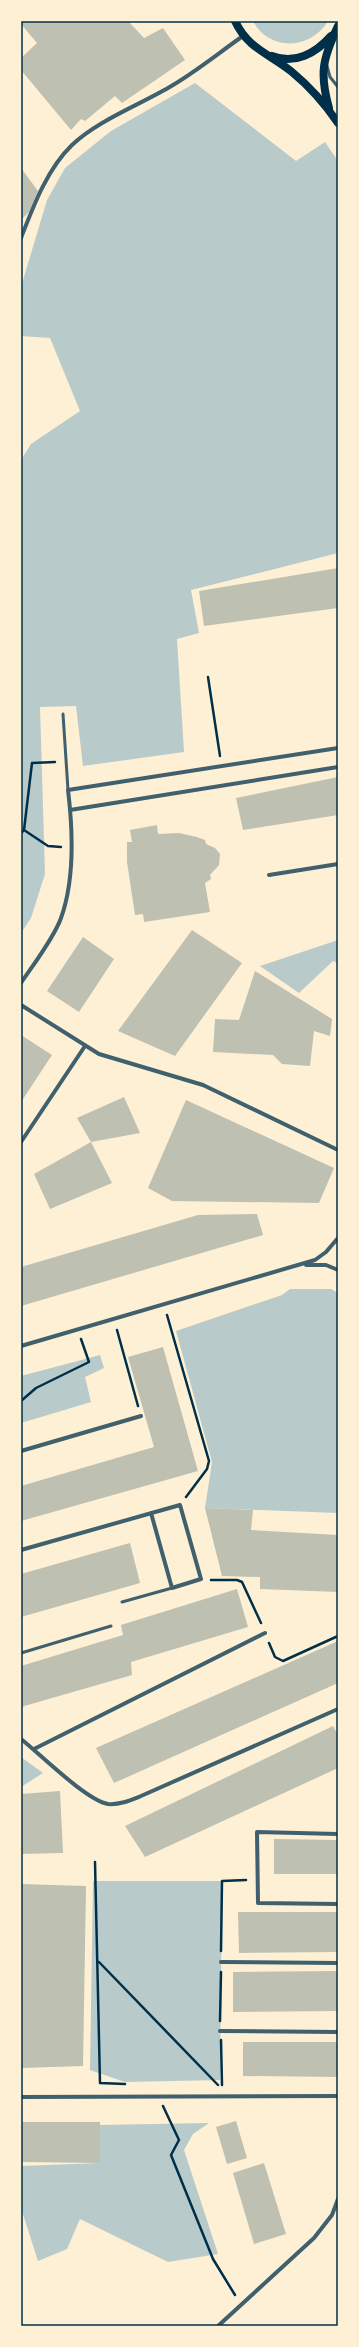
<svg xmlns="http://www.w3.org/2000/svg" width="359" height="2347" font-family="Inter,sans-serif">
	<rect width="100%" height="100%" fill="#fdf0d5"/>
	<path fill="#b9caca" d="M 253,21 L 328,21 C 311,50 269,52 253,21 Z
		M 195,83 L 296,161 L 325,142 L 338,161 L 338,553 L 191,590 L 199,633 L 177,639 L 184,752 L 83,766 L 76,706 L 40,707 L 45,874 L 31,918 L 21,933 L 21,460 L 31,444 L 80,411 L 50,338 L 21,336 L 21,287 L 47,200 L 65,168 L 111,131 Z
		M 338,940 L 338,963 L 333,961 L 299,993 L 260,966 Z
		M 290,1289 L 331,1289 L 338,1293 L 338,1513 L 205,1508 L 212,1462 L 176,1331 L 282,1295 Z
		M 100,1355 L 104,1368 L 85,1377 L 91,1402 L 21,1423 L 21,1376 Z
		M 21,1757 L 43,1773 L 21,1787 Z
		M 93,1881 L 222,1881 L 220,2080 L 125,2082 L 90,2070 Z
		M 209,2123 L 193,2134 L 184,2150 L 218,2254 L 168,2262 L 80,2219 L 67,2249 L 38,2261 L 21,2208 L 21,2166 L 100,2163 L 100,2125 Z"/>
	<path fill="#bec0b2" d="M 21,21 L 128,21 L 144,38 L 163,28 L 185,60 L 122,103 L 115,96 L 85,121 L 81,119 L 71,130 L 21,70 L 21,58 L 37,43 L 21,24 Z
		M 21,168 L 38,191 L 29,212 L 21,220 Z
		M 338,568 L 338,608 L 204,626 L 199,591 Z
		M 338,777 L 338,815 L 243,830 L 236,798 Z
		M 157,825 L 158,834 L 179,833 L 197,837 L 205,840 L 206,844 L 215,848 L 220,854 L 219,865 L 210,875 L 211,879 L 205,883 L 210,912 L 144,922 L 143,914 L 135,915 L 127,862 L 127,842 L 132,842 L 130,830 Z
		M 192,930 L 242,963 L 175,1056 L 118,1031 Z
		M 83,937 L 114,959 L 79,1012 L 47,991 Z
		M 255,971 L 332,1019 L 330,1036 L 314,1031 L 310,1066 L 282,1064 L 273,1055 L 213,1052 L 215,1019 L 239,1020 Z
		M 21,1035 L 52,1055 L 21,1102 Z
		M 124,1097 L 140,1133 L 91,1142 L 77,1118 Z
		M 186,1100 L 334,1168 L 319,1203 L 172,1201 L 148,1188 Z
		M 91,1142 L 112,1183 L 50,1209 L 34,1174 Z
		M 257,1214 L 263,1235 L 21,1306 L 21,1267 L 198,1215 Z
		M 163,1347 L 198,1471 L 21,1521 L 21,1486 L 154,1447 L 128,1357 Z
		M 205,1508 L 253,1510 L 251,1530 L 338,1535 L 338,1592 L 260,1589 L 260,1577 L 222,1576 Z
		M 130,1543 L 140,1583 L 21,1617 L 21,1574 Z
		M 237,1589 L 248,1627 L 131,1662 L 132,1675 L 21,1707 L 21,1666 L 123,1635 L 121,1625 Z
		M 338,1641 L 338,1683 L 114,1783 L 96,1748 Z
		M 333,1726 L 338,1735 L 338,1768 L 145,1857 L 125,1826 Z
		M 60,1791 L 63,1853 L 21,1854 L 21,1794 Z
		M 274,1839 L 338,1840 L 338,1874 L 274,1874 Z
		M 21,1884 L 86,1886 L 83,2066 L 21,2068 Z
		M 238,1912 L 338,1912 L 338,1952 L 239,1953 Z
		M 338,1971 L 338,2011 L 233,2012 L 233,1972 Z
		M 243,2042 L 338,2042 L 338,2077 L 243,2076 Z
		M 236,2121 L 247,2158 L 227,2164 L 216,2127 Z
		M 21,2122 L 100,2122 L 100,2163 L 21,2162 Z
		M 264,2163 L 286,2234 L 254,2244 L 233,2173 Z"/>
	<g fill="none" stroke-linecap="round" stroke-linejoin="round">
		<path stroke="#003049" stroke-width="2.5" d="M 208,677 L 220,756
			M 24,830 L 48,846 L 61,847
			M 21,833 L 24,830 L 32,763 L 55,762
			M 167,1315 L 209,1461 L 207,1469 L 186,1497
			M 117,1330 L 138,1406
			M 21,1401 L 36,1388 L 89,1362 L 81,1339
			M 211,1580 L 237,1580 L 242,1582 L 261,1623
			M 269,1643 L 275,1657 L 283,1661 L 338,1636
			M 95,1862 L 100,2083
			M 221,1951 L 222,1881 L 246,1880
			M 99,1962 L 218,2085
			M 220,2021 L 221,1972
			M 221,2040 L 222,2085
			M 100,2083 L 125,2084
			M 163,2106 L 179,2140 L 171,2155 L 213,2259 L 235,2295"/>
		<path stroke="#3f606c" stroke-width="3" d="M 327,66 L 330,77 L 338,87
			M 63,714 L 68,790
			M 122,1602 L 172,1588
			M 21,1653 L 111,1626"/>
		<path stroke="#3f606c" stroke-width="4" d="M 21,238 C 33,207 47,169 72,145 C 98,120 142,104 173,85 C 198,70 220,52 243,36
			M 70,810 L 338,767
			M 269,875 L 338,864
			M 21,983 C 33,965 54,938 61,918 C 75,879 73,831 68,790 L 338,748
			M 21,1005 L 99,1054 L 203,1085 L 338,1150
			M 21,1142 L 85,1046
			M 306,1265 L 326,1265 L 338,1270
			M 21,1346 L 315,1260 L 326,1252 L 338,1238
			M 21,1451 L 141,1416
			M 21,1550 L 180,1505 L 201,1579 L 172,1588 L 151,1513
			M 21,1739 C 40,1754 86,1800 108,1804 C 120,1805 131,1800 141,1796 L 338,1709
			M 34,1749 L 265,1633
			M 338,1834 L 257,1832 L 258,1903 L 338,1904
			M 221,1962 L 338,1963
			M 220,2031 L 338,2032
			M 21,2097 L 338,2096
			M 218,2326 L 314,2238 L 332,2215 L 338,2199"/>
		<path stroke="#003049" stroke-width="8" d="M 235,21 C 248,49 270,54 292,72 C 309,86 325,104 338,123
			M 272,56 C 295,65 316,53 331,36
			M 329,108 C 319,73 323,58 338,26"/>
	</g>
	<rect width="359" height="2347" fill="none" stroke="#fdf0d5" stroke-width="44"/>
	<rect x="22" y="22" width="315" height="2303" fill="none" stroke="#003049" stroke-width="1.5"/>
</svg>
